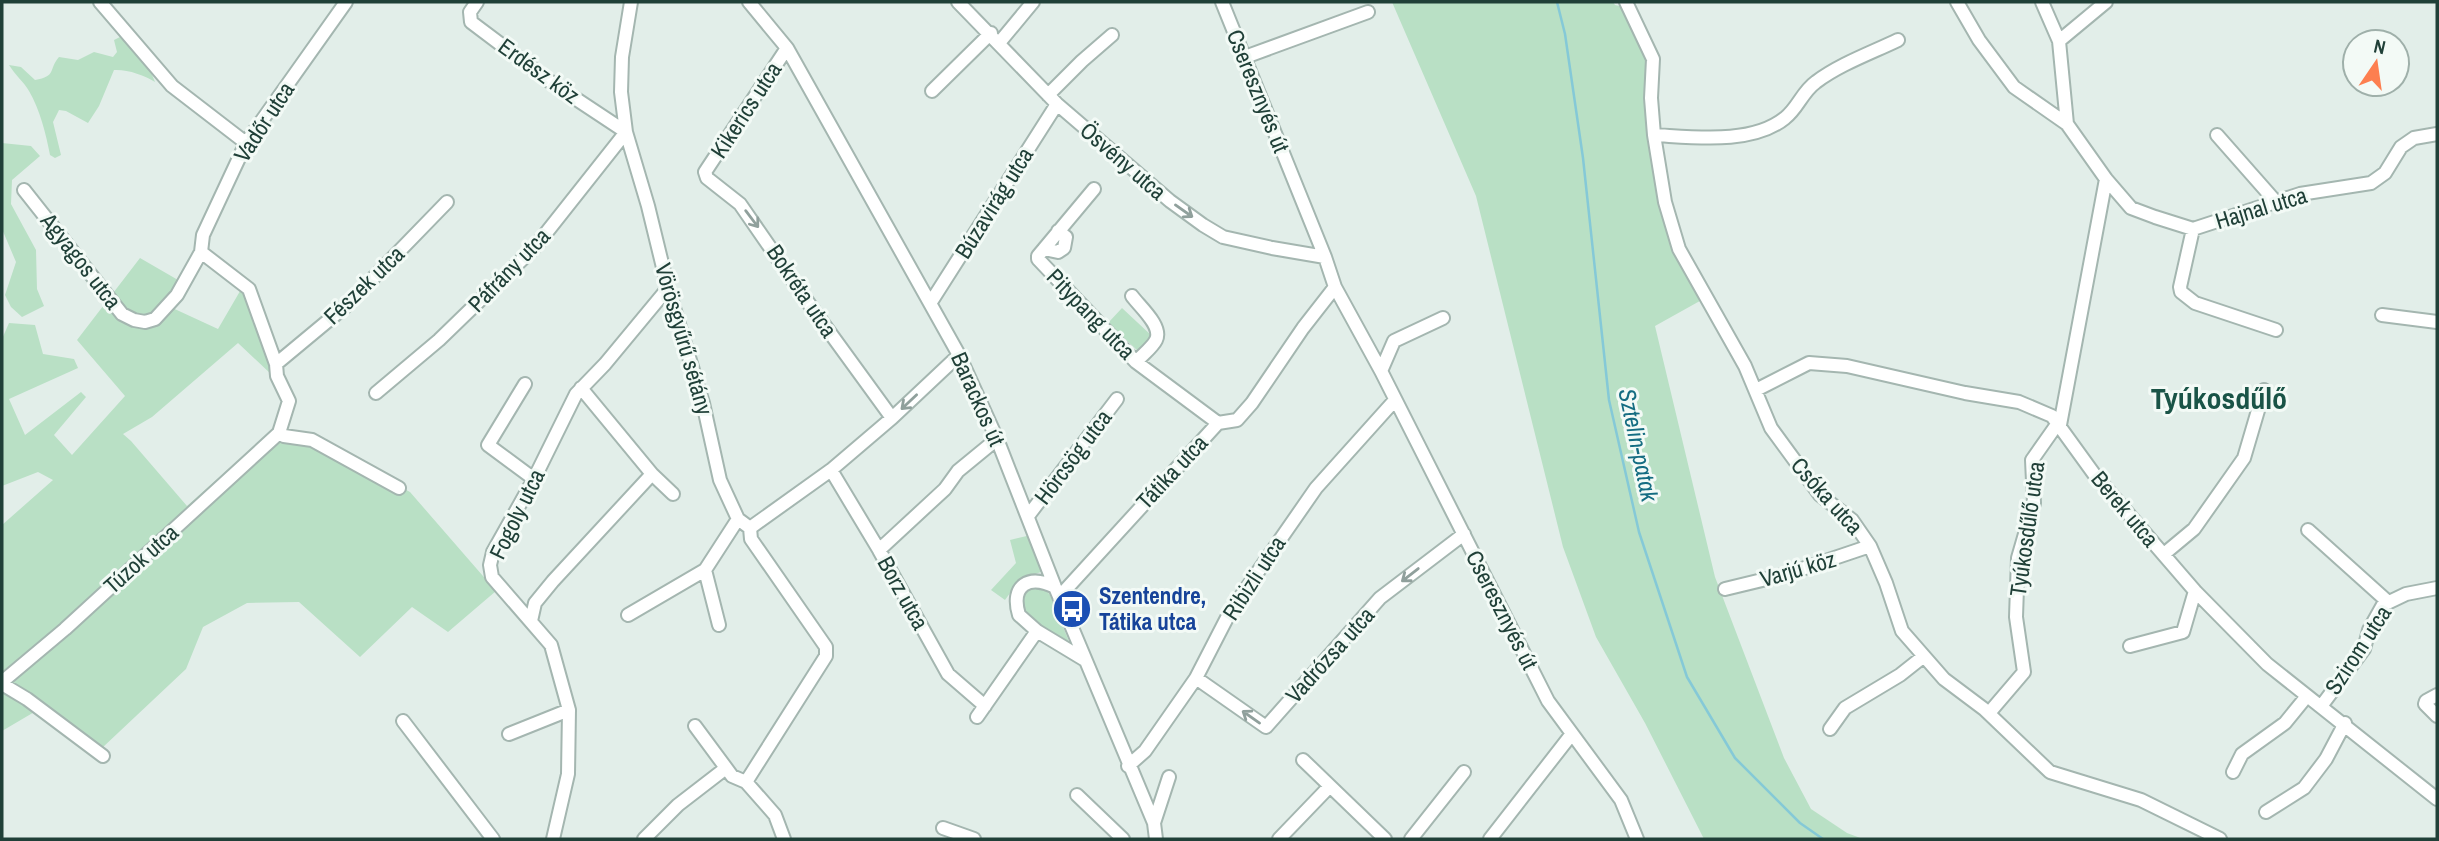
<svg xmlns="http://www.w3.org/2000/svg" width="2439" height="841" font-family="'Archivo Narrow',sans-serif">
	<rect width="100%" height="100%" fill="#e2eee9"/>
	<path fill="#b9e0c5" d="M 1392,2 L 1613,2 L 1615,5 L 1628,8 L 1648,46 L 1665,202 L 1707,297 L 1655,326 L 1715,577 L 1784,758 L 1811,809 L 1847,833 L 1863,839 L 1704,839 L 1645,723 L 1596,637 L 1563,547 L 1476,196 Z
		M 120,37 L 148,65 L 155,82 C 145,75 126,69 114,70 L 99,106 L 88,123 L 66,111 L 59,110 L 53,122 L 61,155 L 55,158 L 50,155 C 46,134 40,110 29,91 C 24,82 15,75 9,65 L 21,67 L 35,80 C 57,76 48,70 59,57 L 78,60 L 94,52 L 113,57 L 117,52 L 114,40 Z
		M 2,143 L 31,146 L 40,156 L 12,180 L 11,204 L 36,250 L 37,289 L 44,306 L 22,317 L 11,307 L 5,295 L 16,262 L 2,229 Z
		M 140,258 L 178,280 L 166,305 L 218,329 L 243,286 L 252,286 L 272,375 L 238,343 L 152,417 L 123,434 L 131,441 L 187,506 L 275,428 L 313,440 L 410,492 L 496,591 L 448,632 L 412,607 L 360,657 L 299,602 L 247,603 L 203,627 L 186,669 L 102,748 L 36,711 L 2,731 L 2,525 L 53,480 L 38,472 L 2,486 L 2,339 L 9,323 L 35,325 L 43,354 L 74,359 L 78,368 L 9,399 L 25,435 L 81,392 L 86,397 L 54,435 L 72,455 L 125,396 L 77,340 Z
		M 1122,308 L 1152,336 L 1138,351 L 1108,323 Z
		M 1031,535 L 1044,571 C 1022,578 1018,582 1005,600 L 991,590 L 1016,563 L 1010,540 Z
		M 1036,585 L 1045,589 L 1050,595 L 1072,649 L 1022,613 L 1021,594 L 1027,587 Z"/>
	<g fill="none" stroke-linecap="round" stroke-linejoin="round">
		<path stroke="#85c9d7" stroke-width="2.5" d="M 1557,2 L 1565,34 L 1583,158 L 1609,400 L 1639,532 L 1687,677 L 1735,758 L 1800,823 L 1823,839"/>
		<g stroke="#a4b6b0" stroke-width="16">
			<path id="minor" d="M 100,2 L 172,86 L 246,143
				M 631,2 L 622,57 L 621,92 L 626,132 L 648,206 L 668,288 L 703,403 L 720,480 L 738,519 L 750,528 L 751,539 L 826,647 L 826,656 L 746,782
				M 749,2 L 787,48 L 959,355 L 997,439 L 1055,587 L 1154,823 L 1156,839
				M 958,2 L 1057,104 L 1170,201 L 1203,225 L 1223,237 L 1272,248 L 1325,257
				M 1222,2 L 1325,257 L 1335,287 L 1381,371 L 1548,701 L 1621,800 L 1637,839
				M 1626,2 L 1653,59 L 1651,98 L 1654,135 L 1665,202 L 1679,249 L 1745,366 L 1771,428 L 1820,495 L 1852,520 L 1870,546 L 1886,583 L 1902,631 L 1944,679 L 1984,709 L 2050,772 L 2141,800 L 2220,839
				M 1957,2 L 1979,40 L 2014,87 L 2067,124
				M 2042,2 L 2059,41 L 2067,124 L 2106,179 L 2131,208 L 2155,217 L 2193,229 L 2300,194 L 2371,183 L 2385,173 L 2401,147 L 2414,138 L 2437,134
				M 2059,41 L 2106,2
				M 999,43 L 1033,2
				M 787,48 L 705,172 L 707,178 L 740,204 L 812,308 L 892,418
				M 1245,57 L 1368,12
				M 932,91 L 991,33
				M 1048,95 L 1082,61 L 1112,35
				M 1654,135 C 1693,137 1752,145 1785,118 C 1798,108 1802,92 1816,82 C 1840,64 1871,53 1898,40
				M 2217,135 L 2276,202
				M 1094,189 L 1038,256 L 1038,259 L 1136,362 L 1218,423
				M 24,190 L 122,314 L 134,320 L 145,322 L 155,319 L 177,295 L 201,252 L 203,235 L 246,143 L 346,2
				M 2193,229 L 2180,287 L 2181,292 L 2195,303 L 2276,330
				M 1044,249 L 1058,252 L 1064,248 L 1066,237 L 1058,231
				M 1132,296 C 1139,306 1163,326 1156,340 C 1152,348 1142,355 1136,362
				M 931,302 L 1057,104
				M 2382,315 L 2437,322
				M 276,364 L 347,305 L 447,202
				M 1381,371 L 1394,341 L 1443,318
				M 525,384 L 488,445 L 534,479
				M 581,388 L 652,474 L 673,494
				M 1756,390 L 1809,363 L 1847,366 L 1965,393 L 2019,402 L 2052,416 L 2094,474 L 2195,591 L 2267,664 L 2437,799
				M 376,393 L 439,340 L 535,247 L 626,132 L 552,83 L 471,22 L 470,12 L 477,2
				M 2060,425 L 2106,179
				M 279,433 L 284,436 L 312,440 L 399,488
				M 831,470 L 892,418 L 959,355
				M 1028,516 L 1117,399
				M 750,528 L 831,470 L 879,550 L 948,674 L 985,706
				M 2308,530 L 2387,601
				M 879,550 L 945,489 L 958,471 L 997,439
				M 2164,554 L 2194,529 L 2244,458 L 2264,390
				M 1055,587 C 1029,574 1010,585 1019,615 L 1037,631 L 1085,660
				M 1725,589 L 1787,574 L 1870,546
				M 1059,597 L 1218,423 L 1237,420 L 1252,403 L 1303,328 L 1335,287
				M 628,615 L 705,570
				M 531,621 L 535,603 L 553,581 L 652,474
				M 719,625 L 705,570 L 738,519
				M 2130,646 L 2183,632 L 2195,591
				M 1196,678 L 1266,727 L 1380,598 L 1464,534
				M 2,682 L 65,629 L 279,433 L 289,401 L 277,376 L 276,364 L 249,289 L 201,252
				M 2,684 L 27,699 L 103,756
				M 2437,695 L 2426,701 L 2425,704 L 2437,716
				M 2322,705 L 2364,649 L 2369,630 L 2383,605 L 2406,594 L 2437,588
				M 1989,713 L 2024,672 L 2016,617 L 2018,558 L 2034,503 L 2032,460 L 2058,423
				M 977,717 L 1037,631
				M 403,721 L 493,839
				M 695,726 L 732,776 L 746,782 L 775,815 L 784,839
				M 1830,729 L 1845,708 L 1900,675 L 1924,656
				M 509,734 L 569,710
				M 1303,760 L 1385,839
				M 1128,766 L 1145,751 L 1196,678 L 1230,612 L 1316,488 L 1395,400
				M 2233,772 L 2242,754 L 2285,723 L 2307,696
				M 1077,795 L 1123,839
				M 2266,812 L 2304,788 L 2326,759 L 2345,723
				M 1154,823 L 1169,777
				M 943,828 L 974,839
				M 553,839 L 568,774 L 569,710 L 551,645 L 492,577 L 490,565 L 493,552 L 534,479 L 576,394 L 605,364 L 668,288
				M 644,839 L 678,805 L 726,768
				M 1279,839 L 1329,787
				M 1411,839 L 1464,772
				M 1490,839 L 1571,735"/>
		</g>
		<use href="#minor" stroke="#fff" stroke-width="12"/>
	</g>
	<defs><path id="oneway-shaft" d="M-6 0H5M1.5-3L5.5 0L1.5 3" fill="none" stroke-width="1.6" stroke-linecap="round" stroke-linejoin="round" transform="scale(1.75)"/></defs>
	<g stroke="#90a09c">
		<use href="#oneway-shaft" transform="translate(1184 211) rotate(35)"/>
		<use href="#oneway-shaft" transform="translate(752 219) rotate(53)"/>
		<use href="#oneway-shaft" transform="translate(909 402) rotate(137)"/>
		<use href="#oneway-shaft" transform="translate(1410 575) rotate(142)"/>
		<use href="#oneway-shaft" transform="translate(1251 717) rotate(-145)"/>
	</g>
	<defs>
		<g id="bus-disc" transform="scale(2.0125)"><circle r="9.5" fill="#1a4fb4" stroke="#f3faf6"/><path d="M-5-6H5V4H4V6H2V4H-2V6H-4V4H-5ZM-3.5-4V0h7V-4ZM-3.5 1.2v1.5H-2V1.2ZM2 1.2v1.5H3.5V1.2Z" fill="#fff"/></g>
	</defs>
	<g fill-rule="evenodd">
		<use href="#bus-disc" x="1072" y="609"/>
	</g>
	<g text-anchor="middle" stroke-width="6" stroke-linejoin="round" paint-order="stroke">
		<g font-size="23" fill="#204038" stroke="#f3faf6">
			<text transform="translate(539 71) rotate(36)" y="8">Erdész köz</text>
			<text transform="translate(1258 91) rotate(68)" y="8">Cseresznyés út</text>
			<text transform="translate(746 110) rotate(-57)" y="8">Kikerics utca</text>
			<text transform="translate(264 122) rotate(-57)" y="8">Vadőr utca</text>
			<text transform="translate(1123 161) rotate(41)" y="8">Ösvény utca</text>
			<text transform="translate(994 203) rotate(-58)" y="8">Búzavirág utca</text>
			<text transform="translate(2261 208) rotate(-17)" y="8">Hajnal utca</text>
			<text transform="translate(81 261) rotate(52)" y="8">Agyagos utca</text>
			<text transform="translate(509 270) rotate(-46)" y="8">Páfrány utca</text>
			<text transform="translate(364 285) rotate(-44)" y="8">Fészek utca</text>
			<text transform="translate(802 291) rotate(56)" y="8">Bokréta utca</text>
			<text transform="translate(1091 314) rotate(46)" y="8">Pitypang utca</text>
			<text transform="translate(684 339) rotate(74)" y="8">Vörösgyűrű sétány</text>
			<text transform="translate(978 399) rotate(66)" y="8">Barackos út</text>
			<text transform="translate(1073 457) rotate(-53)" y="8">Hörcsög utca</text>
			<text transform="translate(1172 472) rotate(-47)" y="8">Tátika utca</text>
			<text transform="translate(1827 496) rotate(48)" y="8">Csóka utca</text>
			<text transform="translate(2125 509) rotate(50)" y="8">Berek utca</text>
			<text transform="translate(517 514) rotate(-64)" y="8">Fogoly utca</text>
			<text transform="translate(2027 529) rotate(-82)" y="8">Tyúkosdűlő utca</text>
			<text transform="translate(141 559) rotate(-42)" y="8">Túzok utca</text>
			<text transform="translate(1798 569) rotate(-16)" y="8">Varjú köz</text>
			<text transform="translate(1254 578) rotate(-57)" y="8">Ribizli utca</text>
			<text transform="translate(903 593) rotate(61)" y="8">Borz utca</text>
			<text transform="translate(1502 610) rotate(63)" y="8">Cseresznyés út</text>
			<text transform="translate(2358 650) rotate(-57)" y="8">Szirom utca</text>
			<text transform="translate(1330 655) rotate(-48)" y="8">Vadrózsa utca</text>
		</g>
		<g font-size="23" font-weight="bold" fill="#164399" stroke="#f3faf6" text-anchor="start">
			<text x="1099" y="604">Szentendre,<tspan x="1099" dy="26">Tátika utca</tspan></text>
		</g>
		<g font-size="24" font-style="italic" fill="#156d82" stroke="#f3faf6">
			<text transform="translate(1638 445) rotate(78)" y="8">Sztelin-patak</text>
		</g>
		<g font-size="30" font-weight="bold" fill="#1a5447" stroke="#f3faf6">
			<text x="2219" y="409">Tyúkosdűlő</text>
		</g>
	</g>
	<rect width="2439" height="841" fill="none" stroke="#204038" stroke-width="7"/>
	<g transform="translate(2376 63) rotate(13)"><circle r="33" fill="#f3faf6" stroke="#9fb0aa" stroke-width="2"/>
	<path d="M0-5L12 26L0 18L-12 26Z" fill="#fd7f50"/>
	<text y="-10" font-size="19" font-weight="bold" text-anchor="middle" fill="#204038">N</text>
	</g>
</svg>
